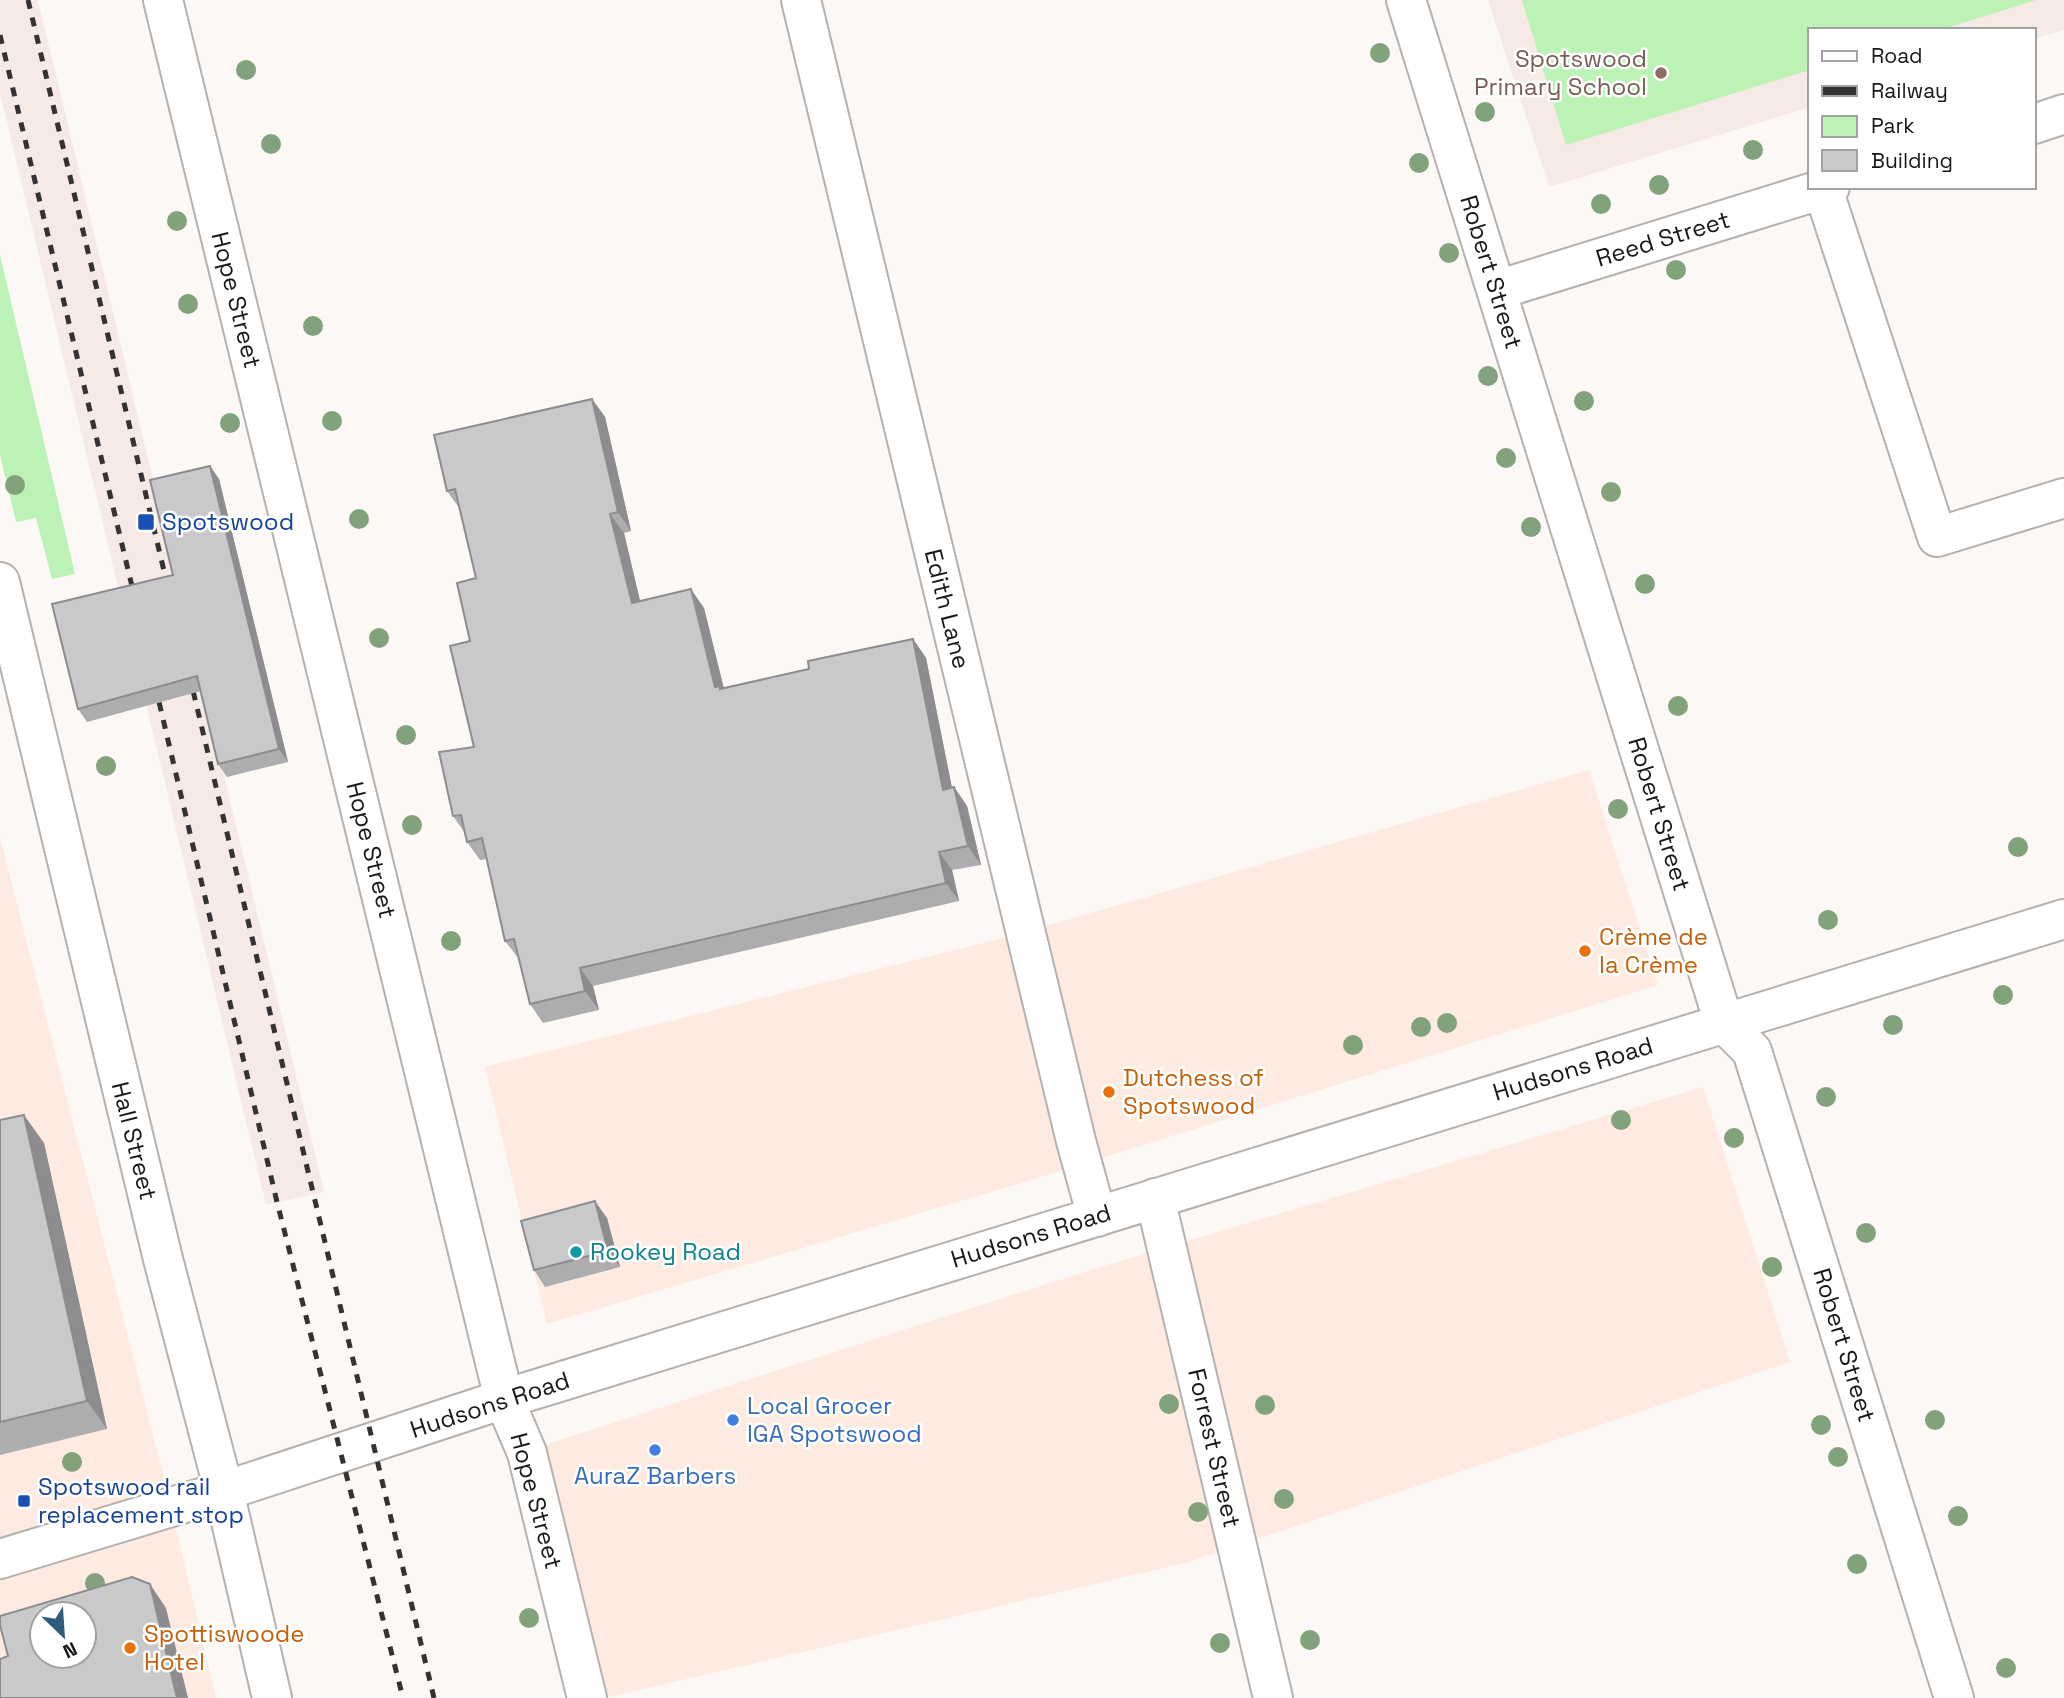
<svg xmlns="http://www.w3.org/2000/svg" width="2064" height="1698" font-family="'Space Grotesk',sans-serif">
	<rect width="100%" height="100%" fill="#fcf8f6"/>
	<path fill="#fdebe1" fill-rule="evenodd" d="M 1589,770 L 1658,985 L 1021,1183 L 547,1324 L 485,1067 L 1007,937 Z
		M 0,838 L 162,1469 L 216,1698 L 0,1698 ZM 42,1614 L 84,1614 L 84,1656 L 42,1656 Z
		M 1703,1087 L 1790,1362 L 1185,1563 L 605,1698 L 541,1446 L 1094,1269 Z"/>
	<path fill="#f6eae6" d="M 0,0 L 38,0 L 324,1192 L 266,1205 L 0,93 Z
		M 1488,0 L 2064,0 L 2064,30 L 2034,39 L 2034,30 L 1810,30 L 1810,107 L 1549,187 Z"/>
	<path fill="#bcf2b5" d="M 1522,0 L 2036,0 L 1940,30 L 1810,30 L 1810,70 L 1566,145 Z
		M 0,255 L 75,574 L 52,579 L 36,518 L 16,522 L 0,455 Z"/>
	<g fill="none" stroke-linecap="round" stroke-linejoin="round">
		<g stroke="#b4b1af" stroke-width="42">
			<path id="minor" d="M 163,0 L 504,1399 L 527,1453 L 587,1698
				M 801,0 L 1076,1141 L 1097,1217
				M 1406,0 L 1724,1023 L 1752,1051 L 1954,1698
				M 2034,124 L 2064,114
				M 1823,189 L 1937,537 L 2064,498
				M 1497,290 L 1830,187
				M 0,582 L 163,1259 L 224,1491 L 272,1698
				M 1155,1198 L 1273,1698
				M 0,1559 L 224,1491 L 504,1399 L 2064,919"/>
		</g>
		<use href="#minor" stroke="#fff" stroke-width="38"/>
		<path stroke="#343232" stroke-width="5" stroke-dasharray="9 9" stroke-linecap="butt" d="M 28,0 L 170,596
			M 0,35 L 136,603
			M 189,674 L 434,1698
			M 155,685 L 277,1202 L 403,1698"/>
	</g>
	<g fill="#82a27b">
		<circle cx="1380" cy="53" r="10"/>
		<circle cx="246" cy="70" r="10"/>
		<circle cx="1485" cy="112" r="10"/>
		<circle cx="271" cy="144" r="10"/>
		<circle cx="1753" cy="150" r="10"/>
		<circle cx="1419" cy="163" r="10"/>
		<circle cx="1659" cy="185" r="10"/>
		<circle cx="1601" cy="204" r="10"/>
		<circle cx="177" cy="221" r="10"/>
		<circle cx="1449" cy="253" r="10"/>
		<circle cx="1676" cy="270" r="10"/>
		<circle cx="188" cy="304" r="10"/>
		<circle cx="313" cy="326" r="10"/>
		<circle cx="1488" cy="376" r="10"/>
		<circle cx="1584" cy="401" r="10"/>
		<circle cx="332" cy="421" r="10"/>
		<circle cx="230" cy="423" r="10"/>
		<circle cx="1506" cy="458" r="10"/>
		<circle cx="15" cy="485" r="10"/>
		<circle cx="1611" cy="492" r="10"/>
		<circle cx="359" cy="519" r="10"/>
		<circle cx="1531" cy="527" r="10"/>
		<circle cx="1645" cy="584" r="10"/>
		<circle cx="379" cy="638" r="10"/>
		<circle cx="1678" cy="706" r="10"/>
		<circle cx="406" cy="735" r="10"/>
		<circle cx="106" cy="766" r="10"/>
		<circle cx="1618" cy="809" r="10"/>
		<circle cx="412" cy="825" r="10"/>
		<circle cx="2018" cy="847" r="10"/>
		<circle cx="1828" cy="920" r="10"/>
		<circle cx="451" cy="941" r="10"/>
		<circle cx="2003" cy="995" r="10"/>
		<circle cx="1447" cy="1023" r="10"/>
		<circle cx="1893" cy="1025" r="10"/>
		<circle cx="1421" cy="1027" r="10"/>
		<circle cx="1353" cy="1045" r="10"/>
		<circle cx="1826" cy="1097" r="10"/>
		<circle cx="1621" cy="1120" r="10"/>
		<circle cx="1734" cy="1138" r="10"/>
		<circle cx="1866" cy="1233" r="10"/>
		<circle cx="1772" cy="1267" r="10"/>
		<circle cx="1169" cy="1404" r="10"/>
		<circle cx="1265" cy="1405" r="10"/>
		<circle cx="1935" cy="1420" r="10"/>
		<circle cx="1821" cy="1425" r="10"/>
		<circle cx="1838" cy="1457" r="10"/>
		<circle cx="72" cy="1462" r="10"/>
		<circle cx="1284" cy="1499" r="10"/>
		<circle cx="1198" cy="1512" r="10"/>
		<circle cx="1958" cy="1516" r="10"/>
		<circle cx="1857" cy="1564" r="10"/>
		<circle cx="95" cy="1583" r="10"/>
		<circle cx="529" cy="1618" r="10"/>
		<circle cx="1310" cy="1640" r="10"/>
		<circle cx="1220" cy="1643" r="10"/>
		<circle cx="2006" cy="1668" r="10"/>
	</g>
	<path fill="#adacaf" d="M 592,399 L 605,417 L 631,531 L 624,533 L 640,601 L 704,608 L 724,688 L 809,669 L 913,639 L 926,658 L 952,788 L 954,787 L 967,806 L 981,865 L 952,870 L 959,901 L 593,986 L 599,1010 L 543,1023 L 530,1004 L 519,959 L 505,941 L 487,859 L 480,860 L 467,842 L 465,833 L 453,816 L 474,747 L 470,641 L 476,578 L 460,509 L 447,491 Z
		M 210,466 L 219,479 L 288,762 L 227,777 L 218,764 L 201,691 L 87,722 L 78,709 L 173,575 Z
		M 0,1120 L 44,1143 L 107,1429 L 0,1455 Z
		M 607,1218 L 620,1267 L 545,1287 L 534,1270 Z"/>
	<path fill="#8d8c8e" d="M 592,399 L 605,417 L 631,531 L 618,512 Z
		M 210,466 L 219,479 L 288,762 L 279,749 Z
		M 610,514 L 624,533 L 645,622 L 632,603 Z
		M 691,589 L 704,608 L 725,694 L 715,687 Z
		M 913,639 L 926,658 L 956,808 L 943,790 Z
		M 954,787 L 967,806 L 981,865 L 968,846 Z
		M 939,852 L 952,870 L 959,901 L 946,883 Z
		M 580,968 L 593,986 L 599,1010 L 585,991 Z
		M 24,1115 L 44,1143 L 107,1429 L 87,1401 Z
		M 595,1201 L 607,1218 L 620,1267 L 608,1251 Z
		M 150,1584 L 166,1608 L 188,1698 L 177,1698 Z"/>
	<path fill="#c9c8cb" stroke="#8d8c8e" stroke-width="2" fill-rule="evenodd" d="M 592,399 L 618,512 L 610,514 L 632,603 L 691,589 L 715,687 L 720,686 L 720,689 L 809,669 L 808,661 L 913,639 L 943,790 L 954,787 L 968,846 L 939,852 L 946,883 L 580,968 L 585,991 L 530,1004 L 514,939 L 505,941 L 482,838 L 467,842 L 461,815 L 453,816 L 439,752 L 474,747 L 450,646 L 470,641 L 457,583 L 476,578 L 455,489 L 447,491 L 434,435 Z
		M 210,466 L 279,749 L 218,764 L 197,676 L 78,709 L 52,604 L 173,575 L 150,480 Z
		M 24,1115 L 87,1401 L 0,1422 L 0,1120 Z
		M 595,1201 L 608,1251 L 534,1270 L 521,1221 Z
		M 132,1577 L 150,1584 L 177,1698 L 0,1698 L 0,1659 L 8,1656 L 0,1625 L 0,1616 ZM 42,1614 L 84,1614 L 84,1656 L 42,1656 Z"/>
	<circle fill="#8d6e63" stroke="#fff" stroke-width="2.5" cx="1661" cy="73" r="7"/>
	<g fill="#1a4fb4" stroke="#fff" stroke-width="2.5">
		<rect x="137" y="513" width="18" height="18" rx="3.5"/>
		<rect x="17" y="1494" width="14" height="14" rx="3.5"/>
	</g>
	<g fill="#e8710a" stroke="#fff" stroke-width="2.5">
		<circle cx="1585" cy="951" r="7"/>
		<circle cx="1109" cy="1092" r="7"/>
		<circle cx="130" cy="1648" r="7"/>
	</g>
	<circle fill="#0f9aa8" stroke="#fff" stroke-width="2.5" cx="576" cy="1252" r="7"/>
	<g fill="#3f7fe0" stroke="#fff" stroke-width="2.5">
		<circle cx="733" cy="1420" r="7"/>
		<circle cx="655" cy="1450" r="7"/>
	</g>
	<g text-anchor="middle" stroke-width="5" stroke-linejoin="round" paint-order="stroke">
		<g font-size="24" fill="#785e54" stroke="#fff" text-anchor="end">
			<text x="1647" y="67">Spotswood<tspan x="1647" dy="28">Primary School</tspan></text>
		</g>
		<g font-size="24" fill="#181616" stroke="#fff">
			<text transform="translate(1663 239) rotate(-17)" y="8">Reed Street</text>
			<text transform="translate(1491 272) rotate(73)" y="8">Robert Street</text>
			<text transform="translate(236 300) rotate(76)" y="8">Hope Street</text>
			<text transform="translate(947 609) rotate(76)" y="8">Edith Lane</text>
			<text transform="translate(1659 814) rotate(73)" y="8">Robert Street</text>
			<text transform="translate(371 850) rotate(76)" y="8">Hope Street</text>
			<text transform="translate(1573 1069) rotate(-17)" y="8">Hudsons Road</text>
			<text transform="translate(134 1141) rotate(76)" y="8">Hall Street</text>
			<text transform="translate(1031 1236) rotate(-17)" y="8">Hudsons Road</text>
			<text transform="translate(1844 1345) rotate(73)" y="8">Robert Street</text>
			<text transform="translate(490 1405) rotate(-18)" y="8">Hudsons Road</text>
			<text transform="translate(1214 1448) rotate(77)" y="8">Forrest Street</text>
			<text transform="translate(536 1501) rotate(75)" y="8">Hope Street</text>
		</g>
		<g font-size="24" fill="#164399" stroke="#fff" text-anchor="start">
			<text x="162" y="530">Spotswood</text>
			<text x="38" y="1495">Spotswood rail<tspan x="38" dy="28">replacement stop</tspan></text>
		</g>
		<g font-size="24" fill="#c56008" stroke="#fff" text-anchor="start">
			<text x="1599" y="945">Crème de<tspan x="1599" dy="28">la Crème</tspan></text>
			<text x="1123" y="1086">Dutchess of<tspan x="1123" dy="28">Spotswood</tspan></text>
			<text x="144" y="1642">Spottiswoode<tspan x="144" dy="28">Hotel</tspan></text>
		</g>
		<g font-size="24" fill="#0d838f" stroke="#fff" text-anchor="start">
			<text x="590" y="1260">Rookey Road</text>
		</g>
		<g font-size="24" fill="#366cbe" stroke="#fff" text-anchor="start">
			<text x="747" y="1414">Local Grocer<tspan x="747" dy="28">IGA Spotswood</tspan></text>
			<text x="655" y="1484" text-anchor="middle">AuraZ Barbers</text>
		</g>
	</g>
	<rect x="1808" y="28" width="228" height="161" fill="#ffffff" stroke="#a3a2a2" stroke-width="2"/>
	<rect x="1822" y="51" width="35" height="10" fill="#ffffff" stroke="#a3a2a2" stroke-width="2"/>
	<text x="1871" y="63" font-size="21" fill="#181616">Road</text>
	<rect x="1822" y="86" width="35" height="10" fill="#343232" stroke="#a3a2a2" stroke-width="2"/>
	<text x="1871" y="98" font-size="21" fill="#181616">Railway</text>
	<rect x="1822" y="116" width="35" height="21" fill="#bcf2b5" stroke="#a3a2a2" stroke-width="2"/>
	<text x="1871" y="133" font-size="21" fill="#181616">Park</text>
	<rect x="1822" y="150" width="35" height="21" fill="#c9c8cb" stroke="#a3a2a2" stroke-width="2"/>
	<text x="1871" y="168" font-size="21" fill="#181616">Building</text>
	<g transform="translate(63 1635) rotate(155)"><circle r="33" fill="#ffffff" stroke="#a3a2a2" stroke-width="2"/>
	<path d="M0-5L12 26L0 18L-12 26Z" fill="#2e5d7b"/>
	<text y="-10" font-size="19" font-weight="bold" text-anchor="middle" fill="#181616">N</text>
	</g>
</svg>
